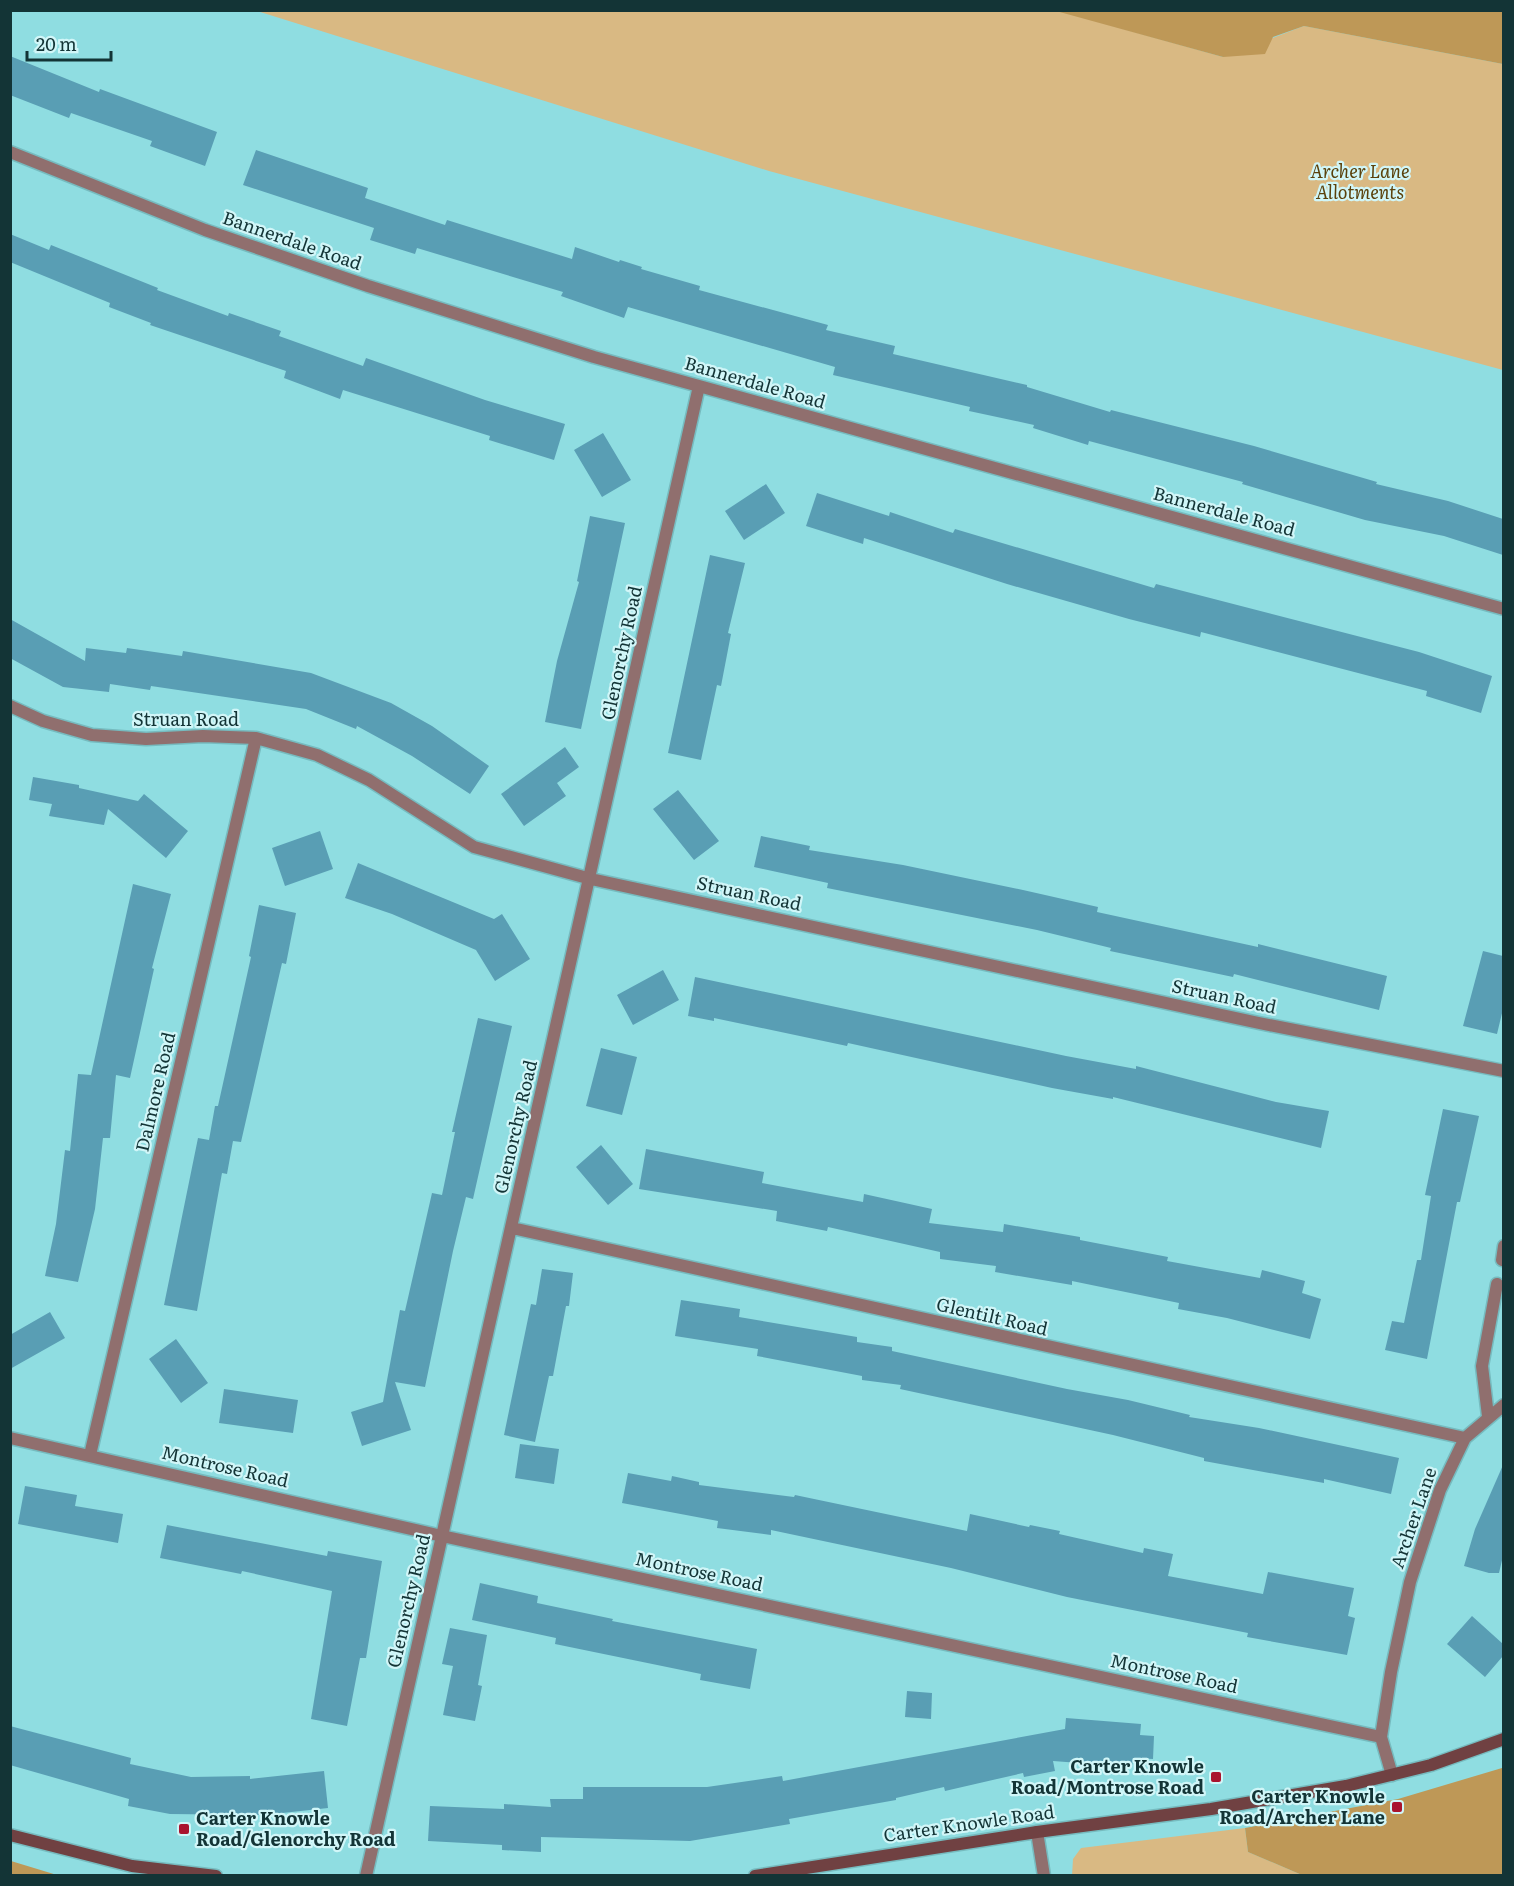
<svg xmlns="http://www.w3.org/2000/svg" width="1514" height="1886" font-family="Literata,serif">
	<rect width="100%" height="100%" fill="#8fdde1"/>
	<path fill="#d9b983" d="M 1056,10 L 1223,57 L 1304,26 L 1503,64 L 1503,370 L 769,171 L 257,11 Z
		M 1245,1828 L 1248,1852 L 1302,1875 L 1072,1876 L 1073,1859 L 1081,1848 Z"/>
	<path fill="#be9857" d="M 1056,11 L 1503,11 L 1503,64 L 1304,26 L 1273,37 L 1265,54 L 1223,57 Z
		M 1502,1768 L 1503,1875 L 1302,1875 L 1248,1852 L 1245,1828 L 1398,1799 Z
		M 10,1861 L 11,1861 L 57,1875 L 11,1875 Z"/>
	<path fill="#599eb4" d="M 10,56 L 99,92 L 100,89 L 217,132 L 205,166 L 150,146 L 152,141 L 71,113 L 69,118 L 10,95 Z
		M 256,150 L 368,188 L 365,198 L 445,225 L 447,220 L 572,259 L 575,247 L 619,262 L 620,260 L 642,267 L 641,269 L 700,286 L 699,290 L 828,325 L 826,330 L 895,346 L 893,354 L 1027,385 L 1027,387 L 1110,412 L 1111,410 L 1254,446 L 1377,482 L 1376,484 L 1448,501 L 1503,519 L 1503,555 L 1444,536 L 1365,520 L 1242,484 L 1243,482 L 1089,441 L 1088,445 L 1033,428 L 1034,425 L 969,411 L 970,407 L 833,375 L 835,367 L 628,307 L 624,318 L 561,296 L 563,292 L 417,248 L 415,254 L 370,240 L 374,228 L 243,185 Z
		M 10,234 L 49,250 L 51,245 L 158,288 L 157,290 L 228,316 L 229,313 L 281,331 L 279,336 L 363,366 L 366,358 L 485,400 L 565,424 L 554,460 L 489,440 L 490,436 L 343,390 L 340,399 L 284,378 L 286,371 L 150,325 L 151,323 L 109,307 L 110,303 L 10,262 Z
		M 603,433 L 631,480 L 602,497 L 574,450 Z
		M 766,484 L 785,513 L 744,540 L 725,511 Z
		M 817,493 L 889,516 L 890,512 L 953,533 L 955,529 L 1154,588 L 1156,584 L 1419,652 L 1492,676 L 1481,713 L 1426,696 L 1427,691 L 1201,632 L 1200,637 L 1129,619 L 1007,584 L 864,538 L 863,544 L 806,526 Z
		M 590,516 L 625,523 L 581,729 L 545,722 L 557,661 L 579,582 L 577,581 Z
		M 710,555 L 745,563 L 728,633 L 731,634 L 721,686 L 717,685 L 701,760 L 668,753 Z
		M 10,619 L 85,661 L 86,648 L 126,653 L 127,648 L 182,656 L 183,651 L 311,673 L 391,703 L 432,726 L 489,766 L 470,794 L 412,756 L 357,726 L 356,729 L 306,709 L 151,686 L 150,690 L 110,684 L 109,692 L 63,687 L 10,658 Z
		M 565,747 L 579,767 L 557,783 L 566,796 L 524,826 L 501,794 Z
		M 33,777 L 79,785 L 79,788 L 138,801 L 144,794 L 188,831 L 166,858 L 108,809 L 104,825 L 49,816 L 52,804 L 29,800 Z
		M 678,790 L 719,841 L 694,860 L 653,809 Z
		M 320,831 L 333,869 L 285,886 L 272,848 Z
		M 761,836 L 810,846 L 809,850 L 903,865 L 1023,890 L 1098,907 L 1097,912 L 1258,947 L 1258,944 L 1387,976 L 1379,1010 L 1234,974 L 1233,977 L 1110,951 L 1111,948 L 1037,930 L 827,888 L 828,883 L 754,867 Z
		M 358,863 L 494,919 L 502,914 L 530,959 L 495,981 L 476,950 L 392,914 L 345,898 Z
		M 133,884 L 171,894 L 152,968 L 154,969 L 130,1078 L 116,1075 L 110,1138 L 103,1138 L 95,1209 L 78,1282 L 45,1276 L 56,1224 L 65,1150 L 70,1151 L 78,1074 L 91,1075 Z
		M 259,905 L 296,913 L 286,964 L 282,963 L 241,1142 L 233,1141 L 227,1174 L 222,1173 L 197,1311 L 164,1305 L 198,1138 L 209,1140 L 215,1106 L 218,1106 L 251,957 L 249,956 Z
		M 1483,951 L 1503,956 L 1503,1009 L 1497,1034 L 1463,1026 Z
		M 663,970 L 679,1000 L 633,1025 L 617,995 Z
		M 695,977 L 1066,1056 L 1136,1069 L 1136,1066 L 1276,1102 L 1329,1111 L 1321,1148 L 1113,1097 L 1113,1099 L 1052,1088 L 848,1043 L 847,1046 L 714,1018 L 714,1021 L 688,1016 Z
		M 478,1018 L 512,1026 L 473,1199 L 466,1197 L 453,1251 L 425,1387 L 395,1382 L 411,1430 L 362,1446 L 351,1412 L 383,1402 L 400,1310 L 405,1311 L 432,1193 L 442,1195 L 455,1132 L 452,1132 Z
		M 601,1048 L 637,1057 L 622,1115 L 586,1106 Z
		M 1443,1109 L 1479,1116 L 1460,1202 L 1457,1202 L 1427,1359 L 1385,1350 L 1392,1321 L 1404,1323 L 1417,1260 L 1421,1260 L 1431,1196 L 1425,1195 Z
		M 601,1145 L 633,1184 L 608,1205 L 576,1167 Z
		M 646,1149 L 764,1172 L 762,1183 L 863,1202 L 864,1194 L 932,1209 L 929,1223 L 1003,1232 L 1004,1224 L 1080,1237 L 1080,1240 L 1168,1257 L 1167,1261 L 1260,1278 L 1262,1270 L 1305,1281 L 1302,1293 L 1321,1299 L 1310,1339 L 1227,1318 L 1178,1309 L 1179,1303 L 1072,1281 L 1072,1285 L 995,1272 L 996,1266 L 940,1259 L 940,1252 L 828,1227 L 827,1231 L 776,1221 L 777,1211 L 639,1189 Z
		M 542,1269 L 573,1273 L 569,1306 L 566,1306 L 553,1376 L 549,1376 L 535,1442 L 504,1435 L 531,1304 L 536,1305 Z
		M 681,1300 L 740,1309 L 739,1317 L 857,1337 L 857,1342 L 892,1347 L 892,1351 L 1067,1389 L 1128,1400 L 1190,1415 L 1189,1417 L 1259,1428 L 1399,1458 L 1391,1494 L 1324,1479 L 1324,1483 L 1204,1461 L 1204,1458 L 1113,1435 L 900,1389 L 901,1385 L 862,1380 L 862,1376 L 757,1356 L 758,1349 L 675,1336 Z
		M 50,1312 L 65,1338 L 10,1369 L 10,1335 Z
		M 176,1339 L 208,1383 L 181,1403 L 149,1359 Z
		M 224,1389 L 298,1400 L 293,1433 L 219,1423 Z
		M 520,1444 L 559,1449 L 554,1484 L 515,1478 Z
		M 1503,1465 L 1503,1556 L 1499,1573 L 1489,1573 L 1464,1566 L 1475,1529 Z
		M 628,1473 L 671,1481 L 672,1476 L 699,1482 L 699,1485 L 794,1497 L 795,1495 L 967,1531 L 970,1514 L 1029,1527 L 1030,1525 L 1060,1531 L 1059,1534 L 1143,1553 L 1144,1548 L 1173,1554 L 1168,1576 L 1263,1594 L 1268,1572 L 1354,1588 L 1348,1616 L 1355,1618 L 1347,1655 L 1247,1637 L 1248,1633 L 1067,1597 L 951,1568 L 771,1530 L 771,1535 L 717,1528 L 718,1521 L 622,1503 Z
		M 25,1486 L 77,1495 L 75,1506 L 123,1514 L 118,1543 L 18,1524 Z
		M 167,1525 L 327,1556 L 328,1551 L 382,1561 L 366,1658 L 360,1658 L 347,1726 L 311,1719 L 332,1591 L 242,1571 L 241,1574 L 160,1558 Z
		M 480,1583 L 538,1596 L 537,1603 L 613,1619 L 612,1621 L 757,1649 L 750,1689 L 700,1680 L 701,1674 L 555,1644 L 556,1638 L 472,1620 Z
		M 1472,1616 L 1503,1644 L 1503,1656 L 1485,1677 L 1447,1644 Z
		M 450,1628 L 487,1635 L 478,1685 L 482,1686 L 475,1721 L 443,1715 L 453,1666 L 442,1664 Z
		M 907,1691 L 932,1693 L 931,1719 L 905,1717 Z
		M 1066,1718 L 1141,1724 L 1140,1735 L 1154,1736 L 1153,1759 L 1133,1758 L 1132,1767 L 1053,1761 L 1055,1771 L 1024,1777 L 1023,1773 L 945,1791 L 944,1787 L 896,1798 L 896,1800 L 789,1819 L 790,1824 L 690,1841 L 541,1837 L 541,1852 L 502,1850 L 502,1845 L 428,1841 L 430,1806 L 504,1809 L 504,1804 L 551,1807 L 550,1799 L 583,1799 L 583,1787 L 707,1787 L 782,1776 L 783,1781 L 1065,1729 Z
		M 10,1726 L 131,1758 L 130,1764 L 191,1777 L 250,1776 L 250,1779 L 324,1771 L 328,1808 L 264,1815 L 170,1814 L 128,1806 L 129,1799 L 10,1765 Z"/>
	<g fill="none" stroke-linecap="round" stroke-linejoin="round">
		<g stroke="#76bbbf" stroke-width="15">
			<path id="street" d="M 10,152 L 205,230 L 368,286 L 594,357 L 1504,609
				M 10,706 L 43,721 L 92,735 L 146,739 L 203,736 L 256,738 L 317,755 L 369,780 L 474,847 L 591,879 L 1259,1023 L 1504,1071
				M 512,1228 L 1465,1438
				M 1502,1260 L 1504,1246
				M 1488,1416 L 1482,1366 L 1497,1284
				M 10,1438 L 442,1536 L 1381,1737
				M 90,1455 L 256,738
				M 1392,1775 L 1381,1737 L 1391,1672 L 1410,1582 L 1440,1490 L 1465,1438 L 1504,1405
				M 1037,1832 L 1044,1876
				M 366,1876 L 699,386"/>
		</g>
		<g stroke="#76bbbf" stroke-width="15">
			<path id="secondary" d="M 10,1835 L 132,1866 L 216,1876
				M 755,1876 L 1037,1832 L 1211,1809 L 1346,1786 L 1431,1765 L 1504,1739"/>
		</g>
		<use href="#street" stroke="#906f6e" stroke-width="12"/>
		<use href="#secondary" stroke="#704142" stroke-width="12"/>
	</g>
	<g fill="#a9132e" stroke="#d1f6f8" stroke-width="2">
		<rect x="1210" y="1771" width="12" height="12" rx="3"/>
		<rect x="1391" y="1801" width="12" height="12" rx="3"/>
		<rect x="178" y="1823" width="12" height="12" rx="3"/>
	</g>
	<g text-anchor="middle" stroke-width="4.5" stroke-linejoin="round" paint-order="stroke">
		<g font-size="18" font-style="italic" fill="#5b410b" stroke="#d1f6f8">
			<text x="1360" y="178">Archer Lane<tspan x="1360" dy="21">Allotments</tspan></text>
		</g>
		<g font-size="18" fill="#133436" stroke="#d1f6f8">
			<text transform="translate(292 241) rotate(19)" y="6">Bannerdale Road</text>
			<text transform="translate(755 383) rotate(16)" y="6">Bannerdale Road</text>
			<text transform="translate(1224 512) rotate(15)" y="6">Bannerdale Road</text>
			<text transform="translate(622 653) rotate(-78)" y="6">Glenorchy Road</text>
			<text x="186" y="726">Struan Road</text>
			<text transform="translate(749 894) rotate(12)" y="6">Struan Road</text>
			<text transform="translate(1224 997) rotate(12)" y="6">Struan Road</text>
			<text transform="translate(156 1092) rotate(-77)" y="6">Dalmore Road</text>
			<text transform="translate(516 1127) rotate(-77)" y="6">Glenorchy Road</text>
			<text transform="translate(992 1317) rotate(13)" y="6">Glentilt Road</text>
			<text transform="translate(225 1467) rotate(13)" y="6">Montrose Road</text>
			<text transform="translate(1414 1518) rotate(-71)" y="6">Archer Lane</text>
			<text transform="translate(699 1572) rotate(12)" y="6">Montrose Road</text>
			<text transform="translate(409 1601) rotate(-77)" y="6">Glenorchy Road</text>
			<text transform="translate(1174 1674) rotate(12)" y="6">Montrose Road</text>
			<text transform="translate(969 1824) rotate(-8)" y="6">Carter Knowle Road</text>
		</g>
		<g font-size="18" font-weight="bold" fill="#133436" stroke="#d1f6f8" text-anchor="end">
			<text x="1204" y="1773">Carter Knowle<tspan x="1204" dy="21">Road/Montrose Road</tspan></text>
			<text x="1385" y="1803">Carter Knowle<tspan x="1385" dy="21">Road/Archer Lane</tspan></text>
			<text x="196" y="1825" text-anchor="start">Carter Knowle<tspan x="196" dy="21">Road/Glenorchy Road</tspan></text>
		</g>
	</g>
	<rect width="1514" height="1886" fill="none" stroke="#133436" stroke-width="24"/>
	<path d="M27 51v9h84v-9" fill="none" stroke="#133436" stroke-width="3"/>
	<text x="36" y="51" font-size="18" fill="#133436" stroke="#d1f6f8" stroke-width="4.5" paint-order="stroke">20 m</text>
</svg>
